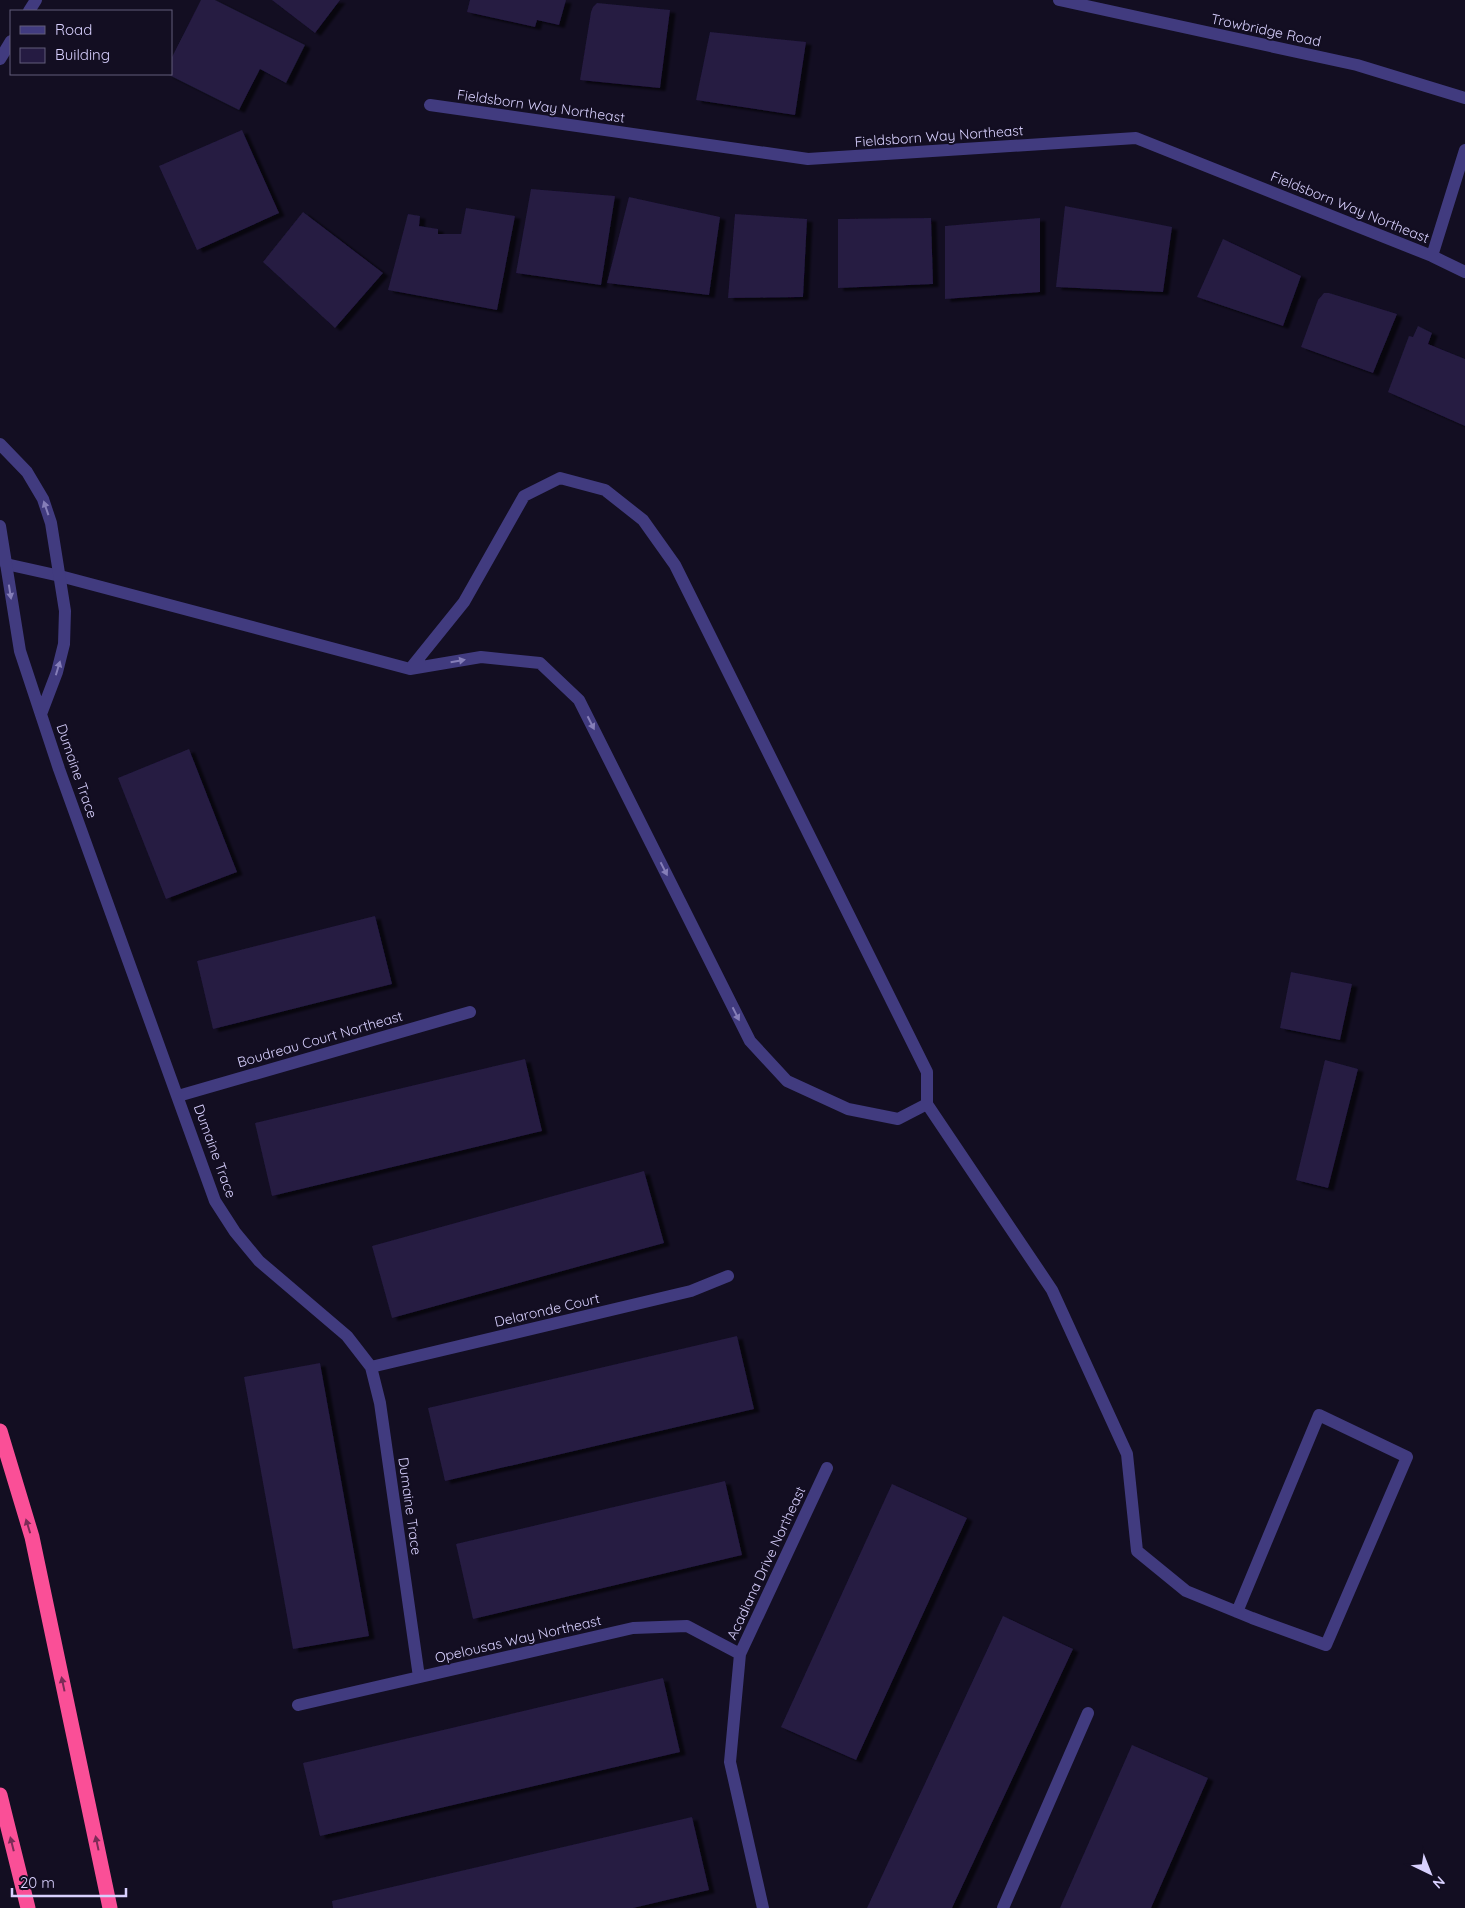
<svg xmlns="http://www.w3.org/2000/svg" width="1465" height="1908" font-family="Quicksand,sans-serif">
	<defs>
		<filter id="shadow"><feDropShadow dx="5.5" dy="3" stdDeviation="1" flood-color="#0009"/></filter>
	</defs>
	<rect width="100%" height="100%" fill="#130e22"/>
	<path fill="#251b42" filter="url(#shadow)" d="M 201,0 L 215,0 L 305,45 L 286,83 L 260,69 L 239,110 L 167,74 L 171,74 L 171,59 Z
		M 272,0 L 340,0 L 315,33 Z
		M 470,0 L 566,0 L 559,25 L 537,20 L 535,27 L 467,12 Z
		M 597,3 L 670,10 L 660,88 L 580,80 L 591,12 L 593,7 Z
		M 710,32 L 806,42 L 795,115 L 696,100 Z
		M 242,130 L 279,213 L 197,250 L 159,166 Z
		M 531,189 L 615,196 L 601,285 L 516,273 Z
		M 629,197 L 720,217 L 709,295 L 607,283 Z
		M 1065,206 L 1172,227 L 1163,292 L 1056,287 Z
		M 466,208 L 515,216 L 497,310 L 388,290 L 408,214 L 420,216 L 419,226 L 438,229 L 438,234 L 461,234 Z
		M 303,212 L 383,273 L 335,328 L 263,262 Z
		M 735,214 L 807,219 L 803,297 L 728,298 Z
		M 931,218 L 933,284 L 838,288 L 838,219 Z
		M 1040,218 L 1040,292 L 945,299 L 945,226 Z
		M 1223,239 L 1301,276 L 1283,326 L 1197,297 Z
		M 1324,293 L 1329,293 L 1397,314 L 1373,373 L 1301,347 L 1318,300 Z
		M 1418,326 L 1432,333 L 1428,344 L 1465,359 L 1465,426 L 1388,392 L 1409,336 L 1413,337 Z
		M 189,749 L 237,872 L 166,899 L 118,778 Z
		M 375,916 L 392,984 L 213,1029 L 197,961 Z
		M 1291,972 L 1352,984 L 1340,1040 L 1280,1028 Z
		M 525,1059 L 542,1131 L 272,1196 L 255,1123 Z
		M 1325,1060 L 1358,1069 L 1328,1188 L 1296,1180 Z
		M 644,1171 L 664,1243 L 392,1318 L 372,1246 Z
		M 737,1336 L 754,1409 L 445,1481 L 428,1408 Z
		M 320,1363 L 369,1636 L 293,1649 L 244,1377 Z
		M 725,1481 L 742,1555 L 473,1619 L 456,1544 Z
		M 892,1484 L 967,1518 L 856,1760 L 781,1727 Z
		M 1003,1616 L 1073,1649 L 952,1908 L 867,1908 Z
		M 663,1678 L 680,1752 L 320,1836 L 303,1763 Z
		M 1132,1745 L 1208,1778 L 1151,1908 L 1060,1908 Z
		M 692,1817 L 709,1890 L 633,1908 L 333,1908 L 332,1901 Z"/>
	<g fill="none" stroke-linecap="round" stroke-linejoin="round">
		<path stroke="#413b7f" stroke-width="12" d="M 6,564 L 60,576 L 410,669 L 481,657 L 540,663 L 579,700 L 750,1041 L 787,1081 L 848,1109 L 898,1119 L 927,1104 L 927,1072 L 675,565 L 643,520 L 605,490 L 560,478 L 524,496 L 464,602 L 410,669
			M 927,1104 L 1052,1290 L 1127,1454 L 1137,1551 L 1186,1591 L 1252,1618 L 1326,1645 L 1407,1457 L 1319,1415 L 1237,1612
			M 1003,1908 L 1088,1713"/>
		<path stroke="#413b7f" stroke-width="12" d="M 1059,0 L 1357,65 L 1465,98
			M 430,105 L 808,159 L 1136,138 L 1432,256 L 1465,272
			M 1432,256 L 1465,150
			M 0,444 L 27,472 L 43,499 L 51,523 L 65,611 L 64,644 L 57,672 L 41,714
			M 0,526 L 20,651 L 59,769 L 215,1201 L 235,1232 L 259,1261 L 347,1336 L 371,1367 L 380,1403 L 419,1677
			M 178,1096 L 470,1012
			M 371,1367 L 691,1291 L 728,1276
			M 298,1705 L 633,1628 L 687,1626 L 740,1654
			M 763,1908 L 730,1762 L 740,1654 L 827,1468"/>
		<path stroke="#413b7f" stroke-width="12" d="M 29,11 L 36,0
			M 0,59 L 11,41"/>
		<path stroke="#fa4f97" stroke-width="15" d="M 0,1431 L 32,1537 L 110,1908
			M 0,1795 L 28,1908"/>
	</g>
	<defs><path id="oneway-solid" d="M-6-.8H1V-3.2L6.5 0L1 3.2V.8H-6Z" transform="scale(1.25)"/></defs>
	<g fill="#857eb8">
		<use href="#oneway-solid" transform="translate(46 508) rotate(-109)"/>
		<use href="#oneway-solid" transform="translate(10 592) rotate(81)"/>
		<use href="#oneway-solid" transform="translate(458 661) rotate(-10)"/>
		<use href="#oneway-solid" transform="translate(58 668) rotate(-73)"/>
		<use href="#oneway-solid" transform="translate(591 723) rotate(63)"/>
		<use href="#oneway-solid" transform="translate(664 869) rotate(63)"/>
		<use href="#oneway-solid" transform="translate(736 1014) rotate(63)"/>
	</g>
	<g fill="#7b2b57">
		<use href="#oneway-solid" transform="translate(28 1526) rotate(-107)"/>
		<use href="#oneway-solid" transform="translate(63 1684) rotate(-102)"/>
		<use href="#oneway-solid" transform="translate(97 1843) rotate(-102)"/>
		<use href="#oneway-solid" transform="translate(12 1844) rotate(-104)"/>
	</g>
	<g text-anchor="middle" stroke-width="4" stroke-linejoin="round" paint-order="stroke">
		<g font-size="14" fill="#d8d0fe" stroke="#130e22">
			<text transform="translate(1266 30) rotate(12)" y="5">Trowbridge Road</text>
			<text transform="translate(541 106) rotate(8)" y="5">Fieldsborn Way Northeast</text>
			<text transform="translate(939 136) rotate(-4)" y="5">Fieldsborn Way Northeast</text>
			<text transform="translate(1350 207) rotate(22)" y="5">Fieldsborn Way Northeast</text>
			<text transform="translate(77 771) rotate(71)" y="5">Dumaine Trace</text>
			<text transform="translate(320 1039) rotate(-16)" y="5">Boudreau Court Northeast</text>
			<text transform="translate(215 1151) rotate(70)" y="5">Dumaine Trace</text>
			<text transform="translate(547 1310) rotate(-13)" y="5">Delaronde Court</text>
			<text transform="translate(410 1506) rotate(82)" y="5">Dumaine Trace</text>
			<text transform="translate(766 1563) rotate(-65)" y="5">Acadiana Drive Northeast</text>
			<text transform="translate(518 1639) rotate(-13)" y="5">Opelousas Way Northeast</text>
		</g>
	</g>
	<rect x="10" y="10" width="162" height="65" fill="#130e22" stroke="#625c7a"/>
	<rect x="20" y="26" width="25" height="8" fill="#413b7f" stroke="#625c7a"/>
	<text x="55" y="35" font-size="15" fill="#d8d0fe">Road</text>
	<rect x="20" y="48" width="25" height="15" fill="#251b42" stroke="#625c7a"/>
	<text x="55" y="60" font-size="15" fill="#d8d0fe">Building</text>
	<g transform="translate(1430 1873) rotate(137)" stroke="#130e22" stroke-width="4" paint-order="stroke">
	<path d="M0-4L9 19L0 12L-9 19Z" fill="#d8d0fe"/>
	<text y="-8" font-size="14" font-weight="bold" text-anchor="middle" fill="#d8d0fe">N</text>
	</g>
	<path d="M12 1888v8h114v-8" fill="none" stroke="#d8d0fe" stroke-width="2.5"/>
	<text x="20" y="1888" font-size="15" fill="#d8d0fe" stroke="#130e22" stroke-width="4" paint-order="stroke">20 m</text>
</svg>
